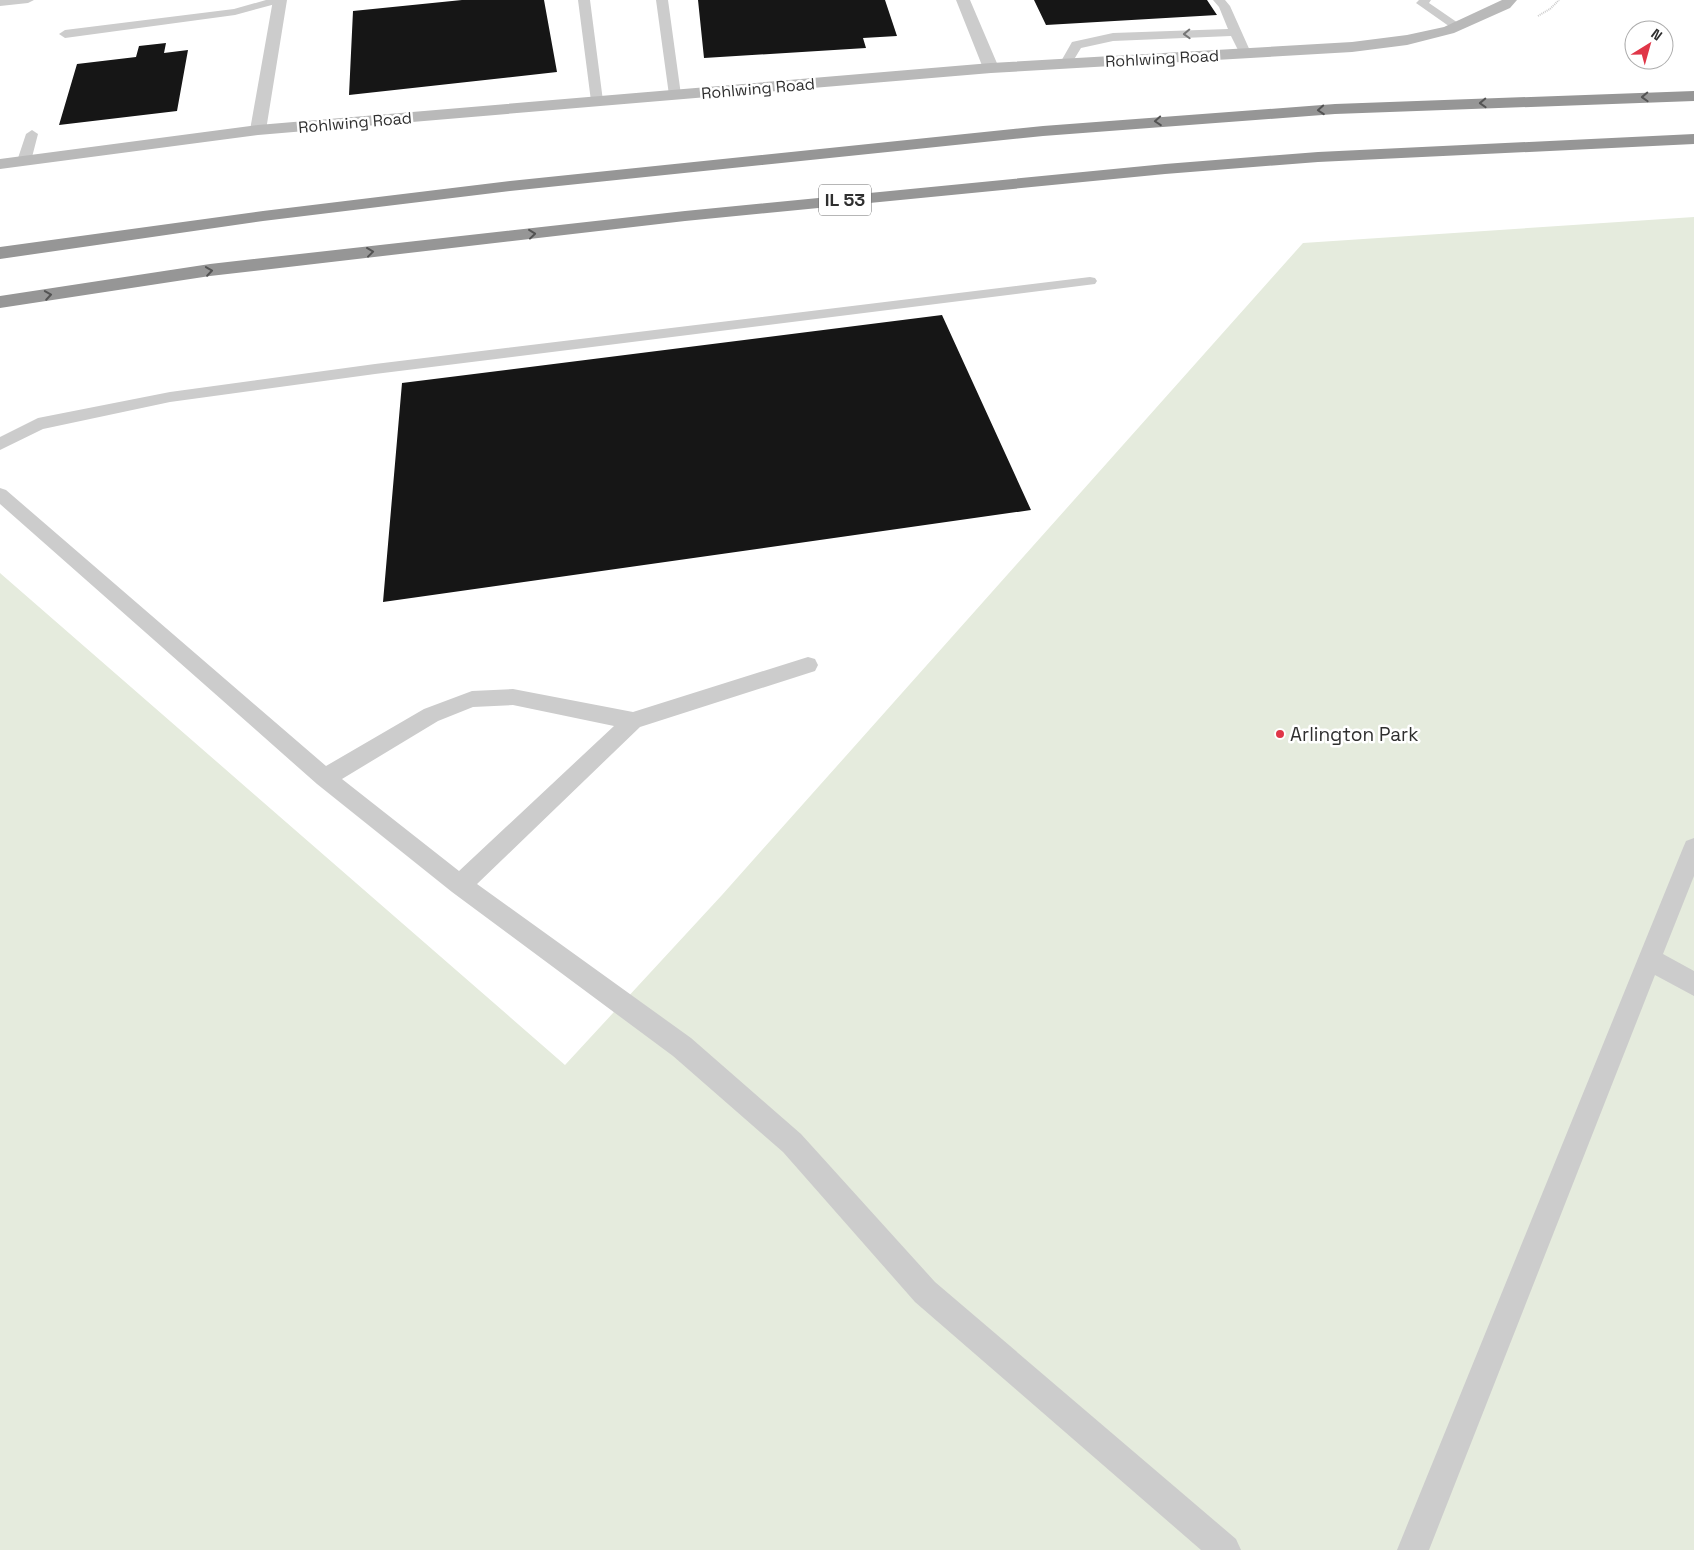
<svg xmlns="http://www.w3.org/2000/svg" width="1694" height="1550" font-family="'Space Grotesk',sans-serif">
	<rect width="100%" height="100%" fill="#fff"/>
	<path fill="#e5ebdd" d="M 1694,217 L 1694,1550 L 0,1550 L 0,573 L 565,1065 L 722,895 L 1303,243 Z"/>
	<path fill="#161616" d="M 462,0 L 544,0 L 557,72 L 349,95 L 353,11 Z
		M 698,0 L 885,0 L 897,36 L 863,38 L 866,48 L 704,58 Z
		M 1034,0 L 1207,0 L 1217,15 L 1046,25 Z
		M 166,43 L 164,53 L 188,50 L 177,111 L 59,125 L 77,64 L 136,57 L 139,46 Z
		M 942,315 L 1031,510 L 383,602 L 402,383 Z"/>
	<g fill="none" stroke-linecap="round" stroke-linejoin="round">
		<path stroke="#ccc" stroke-width="2" stroke-dasharray="1 1" stroke-linecap="butt" d="M 1538,16 L 1550,9 L 1559,0"/>
		<path fill="#ccc" fill-rule="evenodd" d="M 0,0 L 34,0 L 28,3 L 0,6 Z
			M 266,0 L 285,0 L 283,2 L 235,15 L 65,38 L 59,34 L 65,30 L 234,9 Z
			M 578,0 L 590,0 L 603,101 L 597,105 L 591,101 Z
			M 656,0 L 668,0 L 681,95 L 675,99 L 669,95 Z
			M 1213,0 L 1225,0 L 1230,6 L 1251,53 L 1249,56 L 1241,56 L 1231,36 L 1113,41 L 1081,48 L 1070,66 L 1062,66 L 1060,63 L 1072,42 L 1113,33 L 1228,29 L 1219,7 Z
			M 1431,0 L 1429,3 L 1461,25 L 1463,27 L 1461,29 L 1453,29 L 1416,3 L 1419,0 Z
			M 32,130 L 38,134 L 31,161 L 24,165 L 19,164 L 17,161 L 26,134 Z
			M 1090,277 L 1095,278 L 1097,281 L 1095,284 L 375,374 L 170,402 L 43,429 L 0,450 L 0,437 L 38,418 L 170,392 L 375,364 Z
			M 0,488 L 6,490 L 326,766 L 424,709 L 472,691 L 513,689 L 633,712 L 808,657 L 815,659 L 818,665 L 815,671 L 640,727 L 477,884 L 691,1038 L 801,1134 L 935,1282 L 1236,1539 L 1241,1550 L 1201,1550 L 915,1302 L 783,1152 L 673,1056 L 452,892 L 317,784 L 0,504 ZM 513,705 L 614,726 L 459,871 L 342,779 L 438,721 L 473,707 Z
			M 1694,838 L 1694,876 L 1663,954 L 1694,971 L 1694,996 L 1655,975 L 1429,1550 L 1397,1550 L 1683,848 L 1686,841 Z"/>
		<path fill="#ccc" fill-rule="evenodd" d="M 273,0 L 287,0 L 266,130 L 264,134 L 252,134 L 250,130 Z
			M 956,0 L 970,0 L 999,68 L 997,71 L 985,71 L 983,68 Z"/>
		<path fill="#b9b9b9" fill-rule="evenodd" d="M 1502,0 L 1517,0 L 1510,8 L 1454,33 L 1407,45 L 1352,52 L 991,73 L 258,135 L 0,169 L 0,159 L 258,125 L 991,63 L 1352,42 L 1407,35 L 1444,27 Z"/>
		<path fill="#969696" fill-rule="evenodd" d="M 1694,91 L 1694,101 L 1335,114 L 1043,136 L 510,191 L 263,221 L 0,259 L 0,247 L 263,211 L 510,181 L 1043,126 L 1335,104 Z
			M 1694,134 L 1694,144 L 1318,162 L 1165,174 L 685,221 L 210,276 L 0,308 L 0,296 L 210,264 L 685,211 L 1165,164 L 1318,152 Z"/>
	</g>
	<defs><path id="oneway-chevron" d="M-2-3.5L2.5 0L-2 3.5" fill="none" stroke-width="1.6" stroke-linecap="round" stroke-linejoin="round" transform="scale(1.25)"/></defs>
	<use stroke="#767676" href="#oneway-chevron" transform="translate(1187 34) rotate(178)"/>
	<g stroke="#535353">
		<use href="#oneway-chevron" transform="translate(1645 97) rotate(178)"/>
		<use href="#oneway-chevron" transform="translate(1483 103) rotate(178)"/>
		<use href="#oneway-chevron" transform="translate(1321 110) rotate(176)"/>
		<use href="#oneway-chevron" transform="translate(1158 121) rotate(176)"/>
		<use href="#oneway-chevron" transform="translate(532 234) rotate(-6)"/>
		<use href="#oneway-chevron" transform="translate(370 252) rotate(-7)"/>
		<use href="#oneway-chevron" transform="translate(209 271) rotate(-8)"/>
		<use href="#oneway-chevron" transform="translate(48 295) rotate(-9)"/>
	</g>
	<circle fill="#e03648" stroke="#fff" stroke-width="2" cx="1280" cy="734" r="5"/>
	<g text-anchor="middle" stroke-width="5" stroke-linejoin="round" paint-order="stroke">
		<g font-size="16" fill="#2f2f2f" stroke="#fff">
			<text transform="translate(1162 58) rotate(-3)" y="6">Rohlwing Road</text>
			<text transform="translate(758 88) rotate(-5)" y="6">Rohlwing Road</text>
			<text transform="translate(355 122) rotate(-5)" y="6">Rohlwing Road</text>
		</g>
		<rect fill="#fff" stroke="#6d6d6d" stroke-width="1" x="819" y="184.5" width="52" height="31" rx="4"/>
		<g font-size="18" font-weight="bold" fill="#2f2f2f">
			<text x="845" y="206">IL 53</text>
		</g>
		<g font-size="19" fill="#2f2f2f" stroke="#fff" text-anchor="start">
			<text x="1290" y="741">Arlington Park</text>
		</g>
	</g>
	<g transform="translate(1649 45) rotate(37)"><circle r="24" fill="#ffffff" stroke="#acacac"/>
	<path d="M0-4L9 19L0 12L-9 19Z" fill="#e03648"/>
	<text y="-8" font-size="14" font-weight="bold" text-anchor="middle" fill="#2f2f2f">N</text>
	</g>
</svg>
